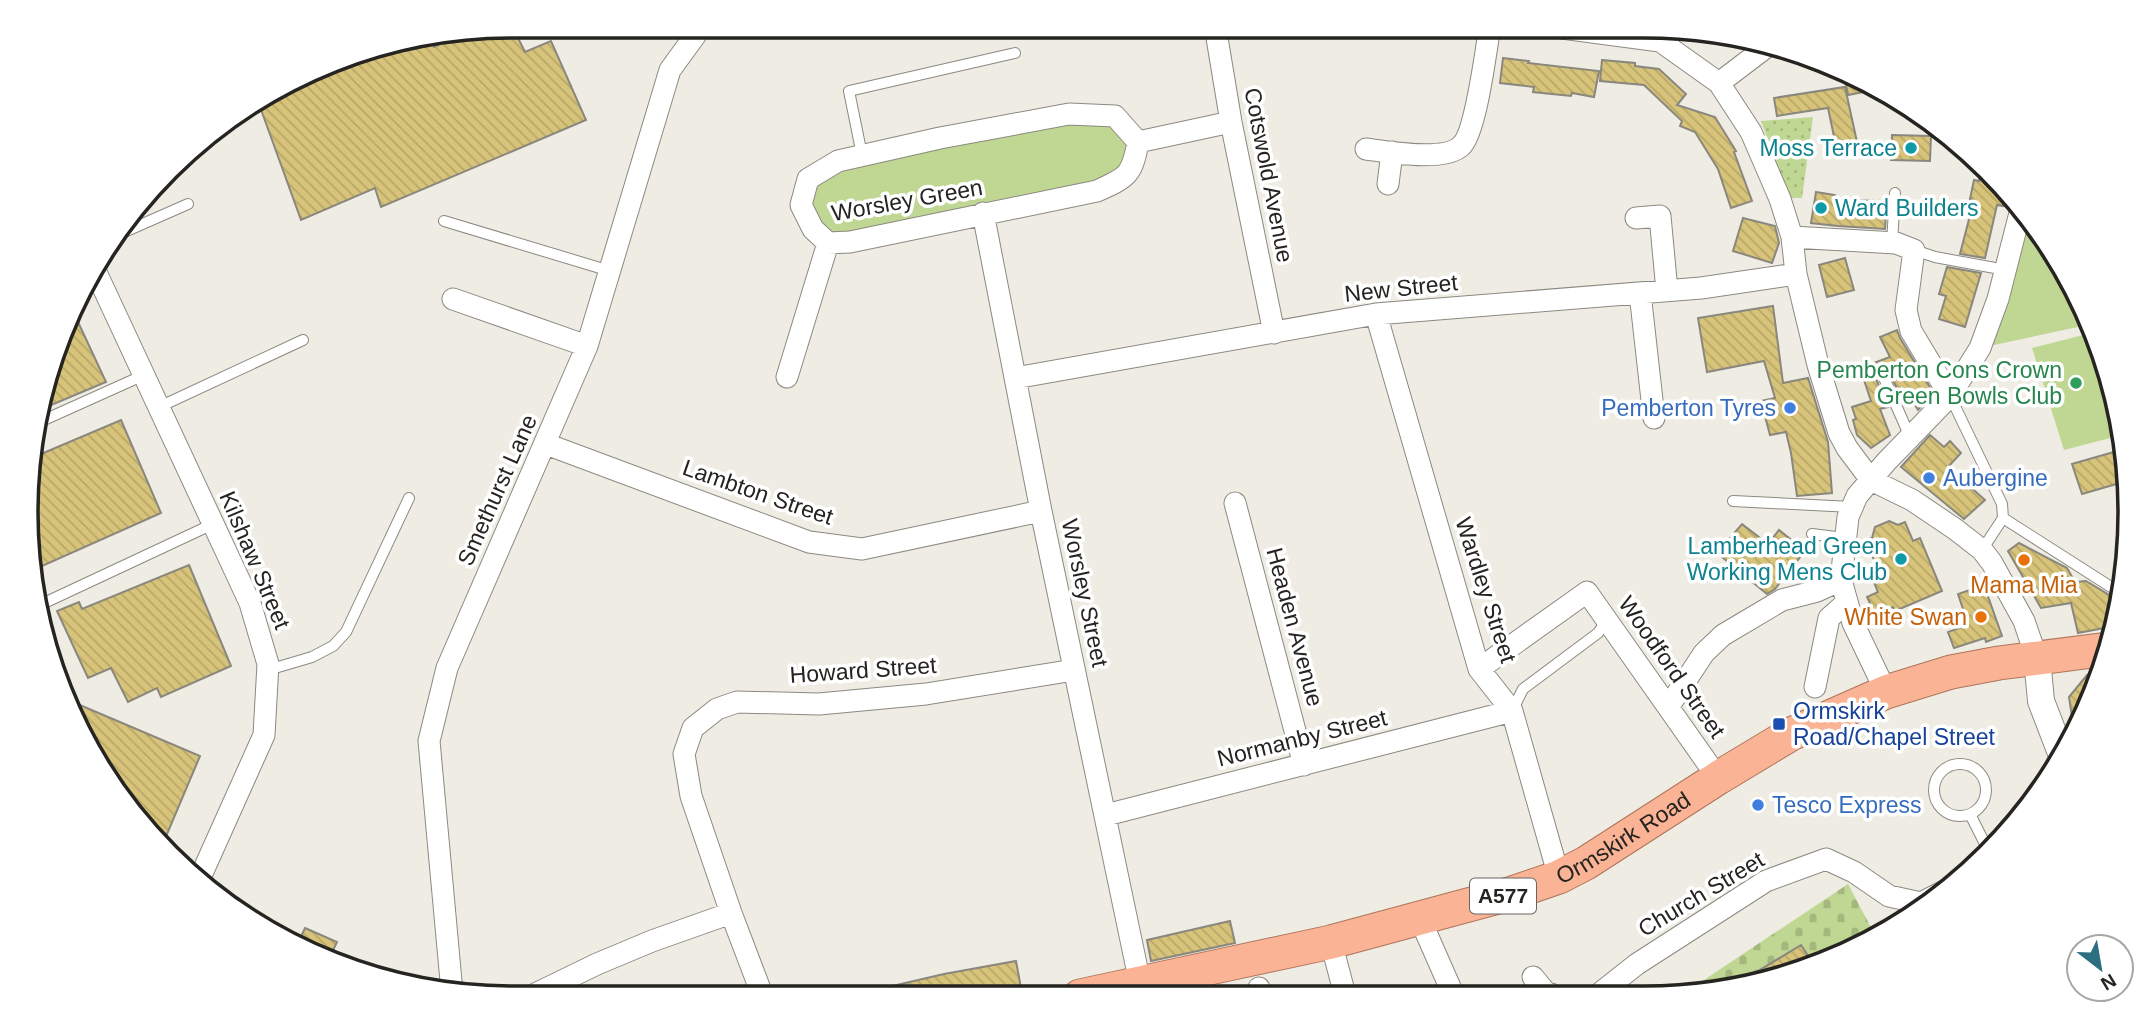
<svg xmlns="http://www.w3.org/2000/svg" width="2156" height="1024" font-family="Helvetica,sans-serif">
	<defs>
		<pattern id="forest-firs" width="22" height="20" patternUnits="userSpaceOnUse" patternTransform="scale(1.75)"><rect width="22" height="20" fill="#bfd793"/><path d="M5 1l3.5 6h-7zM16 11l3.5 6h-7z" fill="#a4b87e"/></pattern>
		<pattern id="cemetery-stones" width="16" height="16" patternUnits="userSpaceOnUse" patternTransform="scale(1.75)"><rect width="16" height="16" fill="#bfd793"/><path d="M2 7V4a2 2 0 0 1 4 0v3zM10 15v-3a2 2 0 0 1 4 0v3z" fill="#a4b87e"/></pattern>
		<pattern id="garden-dots" width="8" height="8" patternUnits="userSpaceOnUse" patternTransform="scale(1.75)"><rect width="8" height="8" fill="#bfd793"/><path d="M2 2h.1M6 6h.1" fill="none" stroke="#a4b87e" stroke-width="1.8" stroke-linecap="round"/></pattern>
		<pattern id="building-back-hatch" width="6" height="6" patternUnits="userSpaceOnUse" patternTransform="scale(1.75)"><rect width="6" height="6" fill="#d7c379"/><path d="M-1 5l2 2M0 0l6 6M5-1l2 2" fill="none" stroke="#b8a768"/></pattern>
	</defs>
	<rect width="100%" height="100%" fill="#efede3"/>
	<path fill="#bfd793" d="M 1115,116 L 1138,142 L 1122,179 L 850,242 L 813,229 L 808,179 L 838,161 Z
		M 2019,207 L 2048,242 L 2092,324 L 1980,348 Z
		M 2095,332 L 2120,418 L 2122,435 L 2064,450 L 2032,348 Z"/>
	<path fill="url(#forest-firs)" d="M 1416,26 L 1535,26 L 1538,39 Z"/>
	<path fill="url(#cemetery-stones)" d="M 1848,884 L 1875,935 L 1830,961 L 1708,994 L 1683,994 Z"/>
	<path fill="url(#garden-dots)" d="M 1813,117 L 1802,198 L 1789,198 L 1761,121 Z"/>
	<path fill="url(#building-back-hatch)" stroke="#89877e" stroke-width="2" d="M 512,26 L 525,52 L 551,41 L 586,120 L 381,207 L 375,188 L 301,220 L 259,104 L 355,52 L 431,40 L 434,47 L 463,34 Z
		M 1503,58 L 1529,61 L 1528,63 L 1599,71 L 1594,97 L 1572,93 L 1571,96 L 1533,92 L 1534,87 L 1500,83 Z
		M 1602,60 L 1635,63 L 1635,66 L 1659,69 L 1686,94 L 1677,105 L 1715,117 L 1736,151 L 1734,152 L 1752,201 L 1731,208 L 1718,169 L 1695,132 L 1680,126 L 1682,121 L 1644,85 L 1600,81 Z
		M 1843,70 L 1852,75 L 1879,89 L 1848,95 Z
		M 1845,87 L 1857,142 L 1836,146 L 1828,108 L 1777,116 L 1774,98 Z
		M 1892,135 L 1931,136 L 1930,161 L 1891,160 Z
		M 1982,164 L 2006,191 L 2003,206 L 1997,205 L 1985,258 L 1960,254 L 1974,200 L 1970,199 L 1974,180 L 1979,181 Z
		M 1816,192 L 1835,195 L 1834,200 L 1887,201 L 1885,229 L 1838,226 L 1811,223 Z
		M 1743,218 L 1775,226 L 1779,243 L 1772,263 L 1733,251 Z
		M 1845,258 L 1854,290 L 1827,297 L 1819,265 Z
		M 1947,267 L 1981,273 L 1965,327 L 1939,319 L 1946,296 L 1939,294 Z
		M 1773,306 L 1783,383 L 1808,378 L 1828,442 L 1832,493 L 1797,496 L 1791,453 L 1786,432 L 1770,435 L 1761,401 L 1775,398 L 1764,361 L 1707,372 L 1698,318 Z
		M 72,309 L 106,382 L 37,411 L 63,326 Z
		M 1897,330 L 1900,338 L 1934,394 L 1918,410 L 1912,400 L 1903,402 L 1886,365 L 1881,363 L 1875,366 L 1874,374 L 1888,407 L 1880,409 L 1890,435 L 1871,448 L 1857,435 L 1853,420 L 1856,419 L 1852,407 L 1871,401 L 1860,368 L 1890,357 L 1880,337 Z
		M 121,420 L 161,513 L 31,571 L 34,457 Z
		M 1930,435 L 1944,447 L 1950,441 L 1961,453 L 1948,467 L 1985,500 L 1964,519 L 1901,467 Z
		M 2124,449 L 2127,481 L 2082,494 L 2072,464 Z
		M 1889,521 L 1898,525 L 1905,522 L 1913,541 L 1920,538 L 1942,591 L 1895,611 L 1893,607 L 1875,614 L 1867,597 L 1878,592 L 1873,580 L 1881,577 L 1866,540 L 1872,538 L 1875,527 Z
		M 1742,524 L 1768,544 L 1779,530 L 1805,551 L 1775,589 L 1767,594 L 1717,553 Z
		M 2019,543 L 2067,568 L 2075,582 L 2086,581 L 2121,602 L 2115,626 L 2078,633 L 2071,603 L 2041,608 L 2008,551 Z
		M 189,565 L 231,666 L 161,697 L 157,688 L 128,702 L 111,668 L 88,678 L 57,611 L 79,602 L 82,609 Z
		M 1984,585 L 2002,636 L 1986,642 L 1985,638 L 1954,648 L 1948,632 L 1965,626 L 1962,619 L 1966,618 L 1958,594 Z
		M 2100,673 L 2093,698 L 2074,730 L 2069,697 L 2087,675 Z
		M 68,700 L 200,756 L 162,846 L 77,727 Z
		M 1230,921 L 1235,943 L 1151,961 L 1147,940 Z
		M 305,928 L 337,942 L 328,961 L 297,945 Z
		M 1801,945 L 1814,965 L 1747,983 L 1745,979 Z
		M 1016,961 L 1021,988 L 977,996 L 876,996 L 875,990 L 944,974 Z"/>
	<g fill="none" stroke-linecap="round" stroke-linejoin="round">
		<g stroke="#8b8980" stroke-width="12">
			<path id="service" d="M 1791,51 L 1811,62
				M 862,155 L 849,91 L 1015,53
				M 444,221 L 610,271
				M 113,237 L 188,204
				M 1892,243 L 1895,193
				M 1914,250 L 1935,257 L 2006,270
				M 1881,371 L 1910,437
				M 1950,396 L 2002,504 L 2003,518 L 1982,550
				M 159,407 L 303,340
				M 35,424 L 144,375
				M 1733,501 L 1852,507
				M 2003,518 L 2122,594
				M 1812,534 L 1844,538
				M 42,604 L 213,524
				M 268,670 L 312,657 L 333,646 L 346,632 L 409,498
				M 1512,711 L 1523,689 L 1598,633 L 1607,620
				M1934 790a26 26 0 1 1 52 0a26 26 0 1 1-52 0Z
				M 1970,814 L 1988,850"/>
		</g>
		<g stroke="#8b8980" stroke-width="23">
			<path id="minor" d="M 1215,26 L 1231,122 L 1274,333
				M 1547,26 L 1660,41 L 1719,83 L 1751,132 L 1780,199 L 1792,237 L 1796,274 L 1818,365 L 1839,433 L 1847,448 L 1871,480 L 1912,500 L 1955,529 L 1982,550 L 1992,563 L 2024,621 L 2037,659
				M 1719,83 L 1769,45
				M 1138,142 C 1132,175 1128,177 1097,191 L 850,242 L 828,243 L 813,229 L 801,205 L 808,179 L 838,161 L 940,138 L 1069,114 L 1115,116 L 1138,142 L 1231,122
				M 1366,149 C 1389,152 1444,162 1461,146 C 1476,133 1486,49 1490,26
				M 1388,184 L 1392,152
				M 983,213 L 1041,511 L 1140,983
				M 1636,218 L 1660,216 L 1667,291
				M 1792,237 L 1896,243 L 1914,250 L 1906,310 L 1911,331 L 1950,396
				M 94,268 L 250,603 L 268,664 L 264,735 L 199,880
				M 1640,293 L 1654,418
				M 453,299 L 587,346
				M 1376,314 L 1479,669 L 1512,711 L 1559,877
				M 787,377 L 828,243
				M 1015,378 L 1376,314 L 1701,288 L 1796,274
				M 546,444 L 809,542 L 862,549 L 1041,511
				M 1235,503 L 1304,765
				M 1479,669 L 1587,592 L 1718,778
				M 1815,687 L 1829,618 L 1846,603
				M 1886,692 L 1853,623 L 1841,580 L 1848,517 L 1857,496 L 1886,462 L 1950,396 L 1980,348 L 1998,299 L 2021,209
				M 1669,706 L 1704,653 L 1723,635 L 1782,600 L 1817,591 L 1841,580
				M 1106,815 L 1512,711
				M 1420,919 L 1453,994
				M 1331,942 L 1345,995
				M 1533,977 L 1547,994 L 1551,994
				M 1259,988 L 1262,995
				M 452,992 L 429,741 L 447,668 L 587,346 L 670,70 L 702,26
				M 1599,994 L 1637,964 L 1766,881 L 1826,859 L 1854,872 L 1889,896 L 1921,903 L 1950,888
				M 763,997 L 731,913 L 691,796 L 684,754 L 693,728 L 717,709 L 737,702 L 819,704 L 926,694 L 1074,670
				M 527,998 L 597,964 L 652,941 L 731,913"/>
		</g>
		<g stroke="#8b8980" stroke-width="28">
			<path id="tertiary" d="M 2037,659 L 2041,701 L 2061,753"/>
		</g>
		<g stroke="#ae755b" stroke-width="35">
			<g id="trunk">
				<path id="s1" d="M 1080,996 L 1331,942 L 1509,894 L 1559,877 L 1586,863 L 1718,778 L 1791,734 L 1886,692 L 1951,672 L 1999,663 L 2108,649"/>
			</g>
		</g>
		<use href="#service" stroke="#fff" stroke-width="10"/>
		<use href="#minor" stroke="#fff" stroke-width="21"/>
		<use href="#tertiary" stroke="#fff" stroke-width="26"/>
		<use href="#trunk" stroke="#fab394" stroke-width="33"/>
	</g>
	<g fill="#0f9aa8" stroke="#fff" stroke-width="2.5">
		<circle cx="1911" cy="148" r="7"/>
		<circle cx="1821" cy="208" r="7"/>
		<circle cx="1901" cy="559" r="7"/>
	</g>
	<circle fill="#2e9e5b" stroke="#fff" stroke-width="2.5" cx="2076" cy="383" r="7"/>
	<g fill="#3f7fe0" stroke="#fff" stroke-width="2.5">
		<circle cx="1790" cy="408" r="7"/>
		<circle cx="1929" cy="478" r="7"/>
		<circle cx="1758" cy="805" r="7"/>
	</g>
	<g fill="#e8710a" stroke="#fff" stroke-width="2.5">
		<circle cx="2024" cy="560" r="7"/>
		<circle cx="1981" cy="617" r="7"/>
	</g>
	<rect fill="#1a4fb4" stroke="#fff" stroke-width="2.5" x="1772" y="717" width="14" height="14" rx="3.5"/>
	<g text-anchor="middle" stroke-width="7" stroke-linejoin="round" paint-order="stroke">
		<rect fill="#fff" stroke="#666664" stroke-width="2" x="1470" y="878.5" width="66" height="35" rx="5"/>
		<g font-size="21" font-weight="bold" fill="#252421">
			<text x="1503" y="903">A577</text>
		</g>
		<g font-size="23" fill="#0d838f" stroke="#fff" text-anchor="end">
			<text x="1897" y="156">Moss Terrace</text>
			<text x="1835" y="216" text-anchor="start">Ward Builders</text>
			<text x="1887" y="554">Lamberhead Green<tspan x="1887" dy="26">Working Mens Club</tspan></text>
		</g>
		<g font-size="23" fill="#252421" stroke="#fff">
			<text transform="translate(1269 175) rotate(79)" y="8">Cotswold Avenue</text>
			<text transform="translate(907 200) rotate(-10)" y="8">Worsley Green</text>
			<text transform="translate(1401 288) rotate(-6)" y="8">New Street</text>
			<text transform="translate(497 490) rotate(-66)" y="8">Smethurst Lane</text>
			<text transform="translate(758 492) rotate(19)" y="8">Lambton Street</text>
			<text transform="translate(255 560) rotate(67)" y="8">Kilshaw Street</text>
			<text transform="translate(1486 590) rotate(72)" y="8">Wardley Street</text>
			<text transform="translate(1085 593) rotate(78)" y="8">Worsley Street</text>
			<text transform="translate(1295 627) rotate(75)" y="8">Headen Avenue</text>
			<text transform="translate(1672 667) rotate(55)" y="8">Woodford Street</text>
			<text transform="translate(863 670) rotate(-4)" y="8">Howard Street</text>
			<text transform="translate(1302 738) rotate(-14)" y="8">Normanby Street</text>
			<text dy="8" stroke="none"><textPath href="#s1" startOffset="569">Ormskirk Road</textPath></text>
			<text transform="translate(1701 894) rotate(-31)" y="8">Church Street</text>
		</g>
		<g font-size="23" fill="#27864d" stroke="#fff" text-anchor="end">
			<text x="2062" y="378">Pemberton Cons Crown<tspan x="2062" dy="26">Green Bowls Club</tspan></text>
		</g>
		<g font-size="23" fill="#366cbe" stroke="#fff" text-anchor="start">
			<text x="1776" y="416" text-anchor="end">Pemberton Tyres</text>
			<text x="1943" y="486">Aubergine</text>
			<text x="1772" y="813">Tesco Express</text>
		</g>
		<g font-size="23" fill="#c56008" stroke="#fff">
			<text x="2024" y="593">Mama Mia</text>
			<text x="1967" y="625" text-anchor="end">White Swan</text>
		</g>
		<g font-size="23" fill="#164399" stroke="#fff" text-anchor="start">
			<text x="1793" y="719">Ormskirk<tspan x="1793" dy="26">Road/Chapel Street</tspan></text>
		</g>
	</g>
	<path d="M0 0H2156V1024H0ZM512 38H1644A474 474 0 0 1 2118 512V512A474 474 0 0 1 1644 986H512A474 474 0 0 1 38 512V512A474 474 0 0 1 512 38Z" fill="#fff" fill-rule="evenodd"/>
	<path fill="none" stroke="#252421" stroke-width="3.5" d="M512 38H1644A474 474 0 0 1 2118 512V512A474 474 0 0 1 1644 986H512A474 474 0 0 1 38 512V512A474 474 0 0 1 512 38Z"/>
	<g transform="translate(2100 968) rotate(149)"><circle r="33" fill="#ffffff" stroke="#a8a7a6" stroke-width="2"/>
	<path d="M0-5L12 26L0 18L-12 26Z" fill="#2c6f80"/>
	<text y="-10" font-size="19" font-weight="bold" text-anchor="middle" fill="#252421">N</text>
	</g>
</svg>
